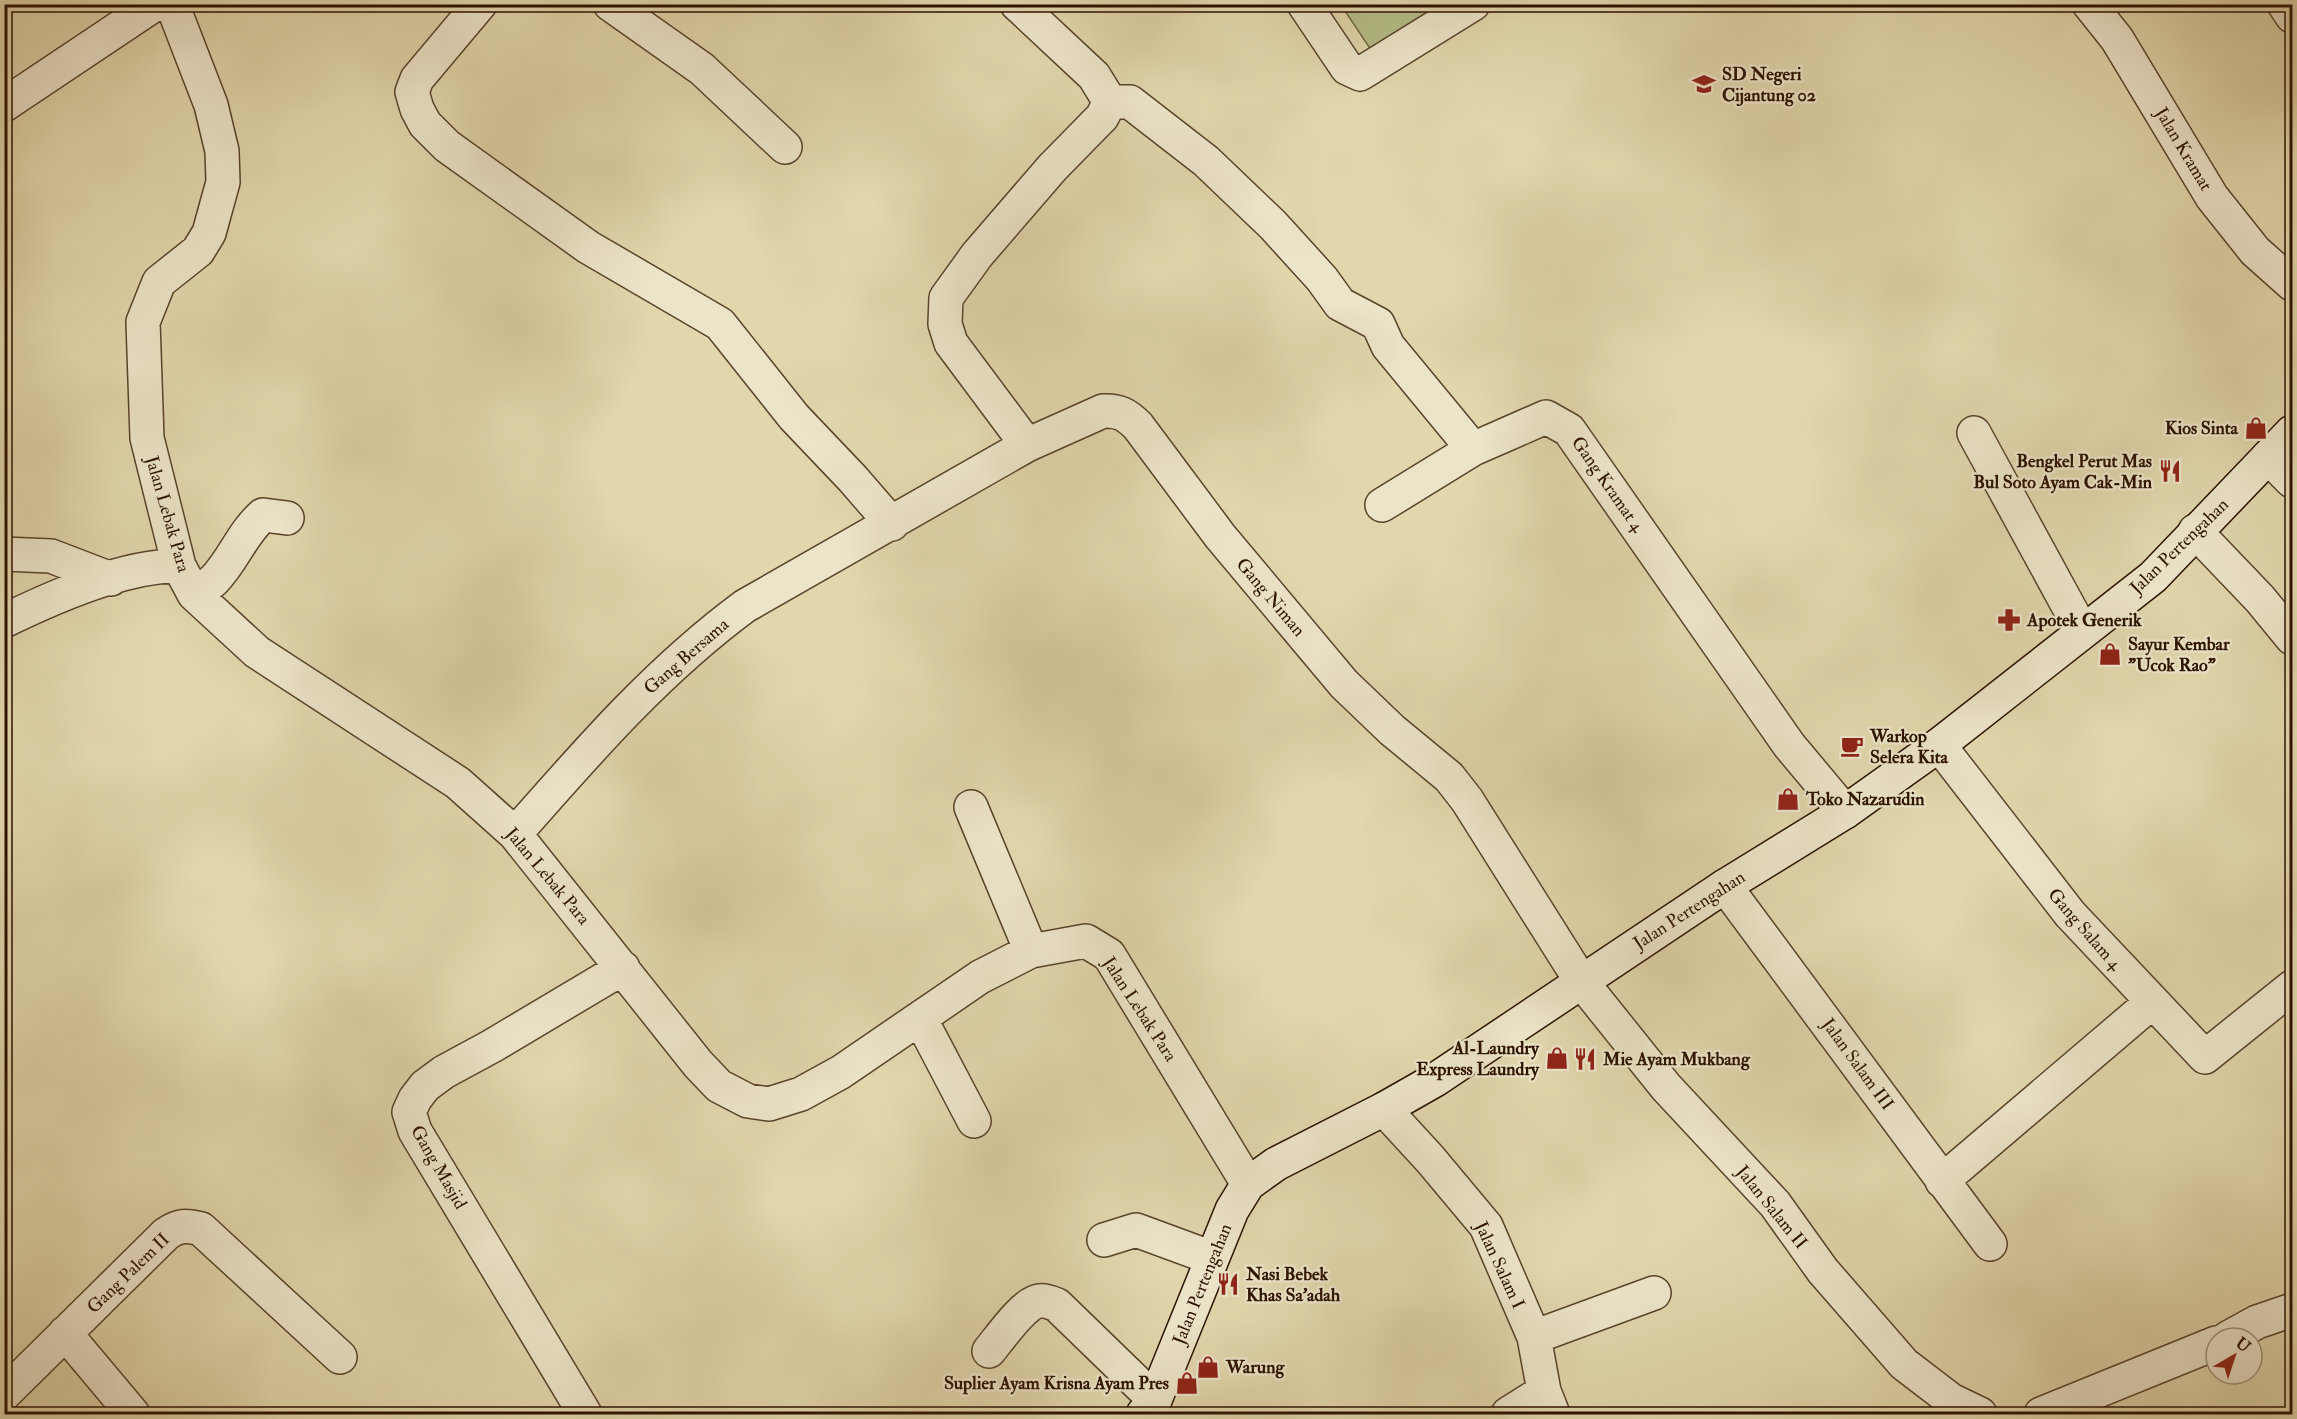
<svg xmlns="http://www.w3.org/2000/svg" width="2297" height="1419" font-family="'IM FELL Double Pica',serif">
	<rect width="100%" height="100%" fill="#e1d6ac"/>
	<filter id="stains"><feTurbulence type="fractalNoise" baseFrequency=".00333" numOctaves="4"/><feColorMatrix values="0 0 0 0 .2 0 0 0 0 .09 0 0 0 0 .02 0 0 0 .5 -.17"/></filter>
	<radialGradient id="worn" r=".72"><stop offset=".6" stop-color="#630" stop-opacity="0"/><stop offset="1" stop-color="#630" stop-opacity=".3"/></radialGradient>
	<path fill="#b4bd88" stroke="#706844" stroke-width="1.5" d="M 1341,5 L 1446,5 L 1373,53 Z"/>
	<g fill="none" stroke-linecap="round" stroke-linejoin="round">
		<g stroke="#59432b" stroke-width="36">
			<path id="street" d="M 172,4 L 211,105 L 222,151 L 223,182 L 209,233 L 198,251 L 159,282 L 143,322 L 147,438 L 179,566 L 194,594 L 257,652 L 458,783 L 515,834 L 698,1064 L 719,1086 L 748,1101 L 769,1104 L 801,1094 L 841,1072 L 980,977 L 1031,951 L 1086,941 L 1109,955 L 1248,1184
				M 480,4 L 417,79 L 412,92 L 417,109 L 425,124 L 447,146 L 588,247 L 720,324 L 794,417 L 853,479 L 892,524
				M 610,4 L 702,69 L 785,147
				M 1017,4 L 1094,76 L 1110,102 L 1102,117 L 1052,168 L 977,255 L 946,298 L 945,324 L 951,343 L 1027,445
				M 1304,4 L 1347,68 L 1360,74 L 1473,4
				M 2089,4 L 2117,39 L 2212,197 L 2255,251 L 2292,284
				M 2284,4 L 2292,16
				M 1110,102 L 1130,102 L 1206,161 L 1273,225 L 1322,279 L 1340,304 L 1378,324 L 1388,346 L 1473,449 L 1546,417 L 1569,430 L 1789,745 L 1845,812
				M 4,105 L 155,4
				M 1974,433 L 2082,631
				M 2268,457 L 2292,481
				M 1382,505 L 1473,449
				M 2195,531 L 2260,599 L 2292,638
				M 4,554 L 51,556 L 111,579
				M 194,594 C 200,589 208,586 214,580 C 233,561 242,533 263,515 L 287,518
				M 4,621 C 53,597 125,565 179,566
				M 1939,745 L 2070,914 L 2205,1057 L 2292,987
				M 971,807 L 1031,951
				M 515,834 C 587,752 657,671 745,606 L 1027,445 L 1103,411 C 1119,410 1127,415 1138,426 L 1220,536 L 1344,684 L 1392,730 L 1449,777 L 1467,800 L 1581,981 L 1666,1087 L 1775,1204 L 1823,1271 L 1904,1364 L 1951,1400 L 1980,1414
				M 1725,886 L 1990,1244
				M 920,1018 L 974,1121
				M 1384,1109 L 1430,1159 L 1486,1226 L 1534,1337 L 1544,1391 L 1553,1414
				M 1942,1181 L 2152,1002
				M 1104,1240 L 1136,1230 L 1212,1258
				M 65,1333 L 133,1414
				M 1534,1337 L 1654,1293
				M 2228,1338 L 2257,1322 L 2292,1310
				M 989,1351 C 999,1339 1025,1302 1039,1301 C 1045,1300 1052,1303 1057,1305 L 1155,1400
				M 4,1394 L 166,1234 C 179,1225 186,1225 201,1229 L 340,1357
				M 585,1414 L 415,1131 L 409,1112 L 415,1099 L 425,1086 L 444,1072 L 492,1046 L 623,968
				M 1508,1414 L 1544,1391
				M 2041,1414 L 2216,1343"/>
		</g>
		<g stroke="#2c1200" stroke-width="36">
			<path id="secondary" d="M 1143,1414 L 1155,1400 L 1232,1210 L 1248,1184 L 1276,1164 L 1384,1109 L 1435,1080 L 1725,886 L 1845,812 L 1939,745 L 2153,577 L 2292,432"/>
		</g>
		<use href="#street" stroke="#ece4c9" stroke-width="33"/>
		<use href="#secondary" stroke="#ece4c9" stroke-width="33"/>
	</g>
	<defs>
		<g id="school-bare" transform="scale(1.8)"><path d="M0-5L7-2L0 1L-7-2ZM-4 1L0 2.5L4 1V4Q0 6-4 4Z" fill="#8f2418" stroke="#ece4c9" stroke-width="2.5" paint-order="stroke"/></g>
		<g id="shop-bare" transform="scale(1.8)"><path d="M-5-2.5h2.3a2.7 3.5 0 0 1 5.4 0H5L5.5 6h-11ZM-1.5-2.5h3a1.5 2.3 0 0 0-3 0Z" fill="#8f2418" stroke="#ece4c9" stroke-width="2.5" paint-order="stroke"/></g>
		<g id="restaurant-bare" transform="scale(1.8)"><path d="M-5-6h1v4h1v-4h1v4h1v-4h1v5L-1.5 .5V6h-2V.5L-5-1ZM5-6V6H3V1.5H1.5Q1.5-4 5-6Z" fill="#8f2418" stroke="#ece4c9" stroke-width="2.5" paint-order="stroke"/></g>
		<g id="pharmacy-bare" transform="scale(1.8)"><path d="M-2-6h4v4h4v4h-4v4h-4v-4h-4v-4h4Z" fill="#8f2418" stroke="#ece4c9" stroke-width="2.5" paint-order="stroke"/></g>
		<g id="cafe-bare" transform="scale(1.8)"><path d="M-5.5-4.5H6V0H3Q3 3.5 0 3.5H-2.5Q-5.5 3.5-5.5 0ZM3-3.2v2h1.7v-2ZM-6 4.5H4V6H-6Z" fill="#8f2418" stroke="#ece4c9" stroke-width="2.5" paint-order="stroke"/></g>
	</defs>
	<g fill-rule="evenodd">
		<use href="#school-bare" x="1704" y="84"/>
		<use href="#shop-bare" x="2256" y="428"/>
		<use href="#restaurant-bare" x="2170" y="471"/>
		<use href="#pharmacy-bare" x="2009" y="620"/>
		<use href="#shop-bare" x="2110" y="654"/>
		<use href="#cafe-bare" x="1852" y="746"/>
		<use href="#shop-bare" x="1788" y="799"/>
		<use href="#shop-bare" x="1557" y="1058"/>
		<use href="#restaurant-bare" x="1585" y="1059"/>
		<use href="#restaurant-bare" x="1228" y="1284"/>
		<use href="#shop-bare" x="1208" y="1367"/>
		<use href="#shop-bare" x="1187" y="1383"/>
	</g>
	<g text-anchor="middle" stroke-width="4.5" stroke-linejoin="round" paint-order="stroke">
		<g font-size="18" font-weight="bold" fill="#2c1200" stroke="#ece4c9" text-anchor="start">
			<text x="1722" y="80">SD Negeri<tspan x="1722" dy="21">Cijantung 02</tspan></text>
			<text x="2238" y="434" text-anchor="end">Kios Sinta</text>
			<text x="2152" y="467" text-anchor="end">Bengkel Perut Mas<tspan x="2152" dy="21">Bul Soto Ayam Cak-Min</tspan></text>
			<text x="2027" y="626">Apotek Generik</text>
			<text x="2128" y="650">Sayur Kembar<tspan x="2128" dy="21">"Ucok Rao"</tspan></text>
			<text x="1870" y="742">Warkop<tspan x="1870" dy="21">Selera Kita</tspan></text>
			<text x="1806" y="805">Toko Nazarudin</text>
			<text x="1539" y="1054" text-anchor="end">Al-Laundry<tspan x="1539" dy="21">Express Laundry</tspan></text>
			<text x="1603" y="1065">Mie Ayam Mukbang</text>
			<text x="1246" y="1280">Nasi Bebek<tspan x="1246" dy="21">Khas Sa'adah</tspan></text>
			<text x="1226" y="1373">Warung</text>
			<text x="1169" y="1389" text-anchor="end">Suplier Ayam Krisna Ayam Pres</text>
		</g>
		<g font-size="18" fill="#2c1200" stroke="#ece4c9">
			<text transform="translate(2184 149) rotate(59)" y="6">Jalan Kramat</text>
			<text transform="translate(1608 484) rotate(55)" y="6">Gang Kramat 4</text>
			<text transform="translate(168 514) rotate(74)" y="6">Jalan Lebak Para</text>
			<text transform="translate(2179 546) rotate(-44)" y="6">Jalan Pertengahan</text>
			<text transform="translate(1271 597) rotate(50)" y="6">Gang Niman</text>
			<text transform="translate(686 656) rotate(-41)" y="6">Gang Bersama</text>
			<text transform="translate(548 876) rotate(50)" y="6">Jalan Lebak Para</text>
			<text transform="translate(1689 910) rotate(-33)" y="6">Jalan Pertengahan</text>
			<text transform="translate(2085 929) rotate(49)" y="6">Gang Salam 4</text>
			<text transform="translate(1140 1009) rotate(57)" y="6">Jalan Lebak Para</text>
			<text transform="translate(1858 1064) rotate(54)" y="6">Jalan Salam III</text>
			<text transform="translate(439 1167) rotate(60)" y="6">Gang Masjid</text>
			<text transform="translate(1772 1207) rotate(51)" y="6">Jalan Salam II</text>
			<text transform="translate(1500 1265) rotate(65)" y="6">Jalan Salam I</text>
			<text transform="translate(128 1273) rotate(-44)" y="6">Gang Palem II</text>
			<text transform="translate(1202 1284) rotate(-68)" y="6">Jalan Pertengahan</text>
		</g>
	</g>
	<rect width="2297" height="1419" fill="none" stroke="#e1d6ac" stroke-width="24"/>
	<rect x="6" y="6" width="2285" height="1407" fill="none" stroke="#2c1200" stroke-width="3"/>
	<rect x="12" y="12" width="2273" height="1395" fill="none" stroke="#2c1200" stroke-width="1.5"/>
	<g transform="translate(2234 1356) rotate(39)"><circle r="28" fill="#ece4c9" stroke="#9f9079" stroke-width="1.5"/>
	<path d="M0-4.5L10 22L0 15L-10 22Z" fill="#8f2418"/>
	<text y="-9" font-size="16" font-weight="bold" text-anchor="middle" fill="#2c1200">U</text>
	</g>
	<rect width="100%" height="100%" filter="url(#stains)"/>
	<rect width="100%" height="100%" fill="url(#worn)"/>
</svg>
